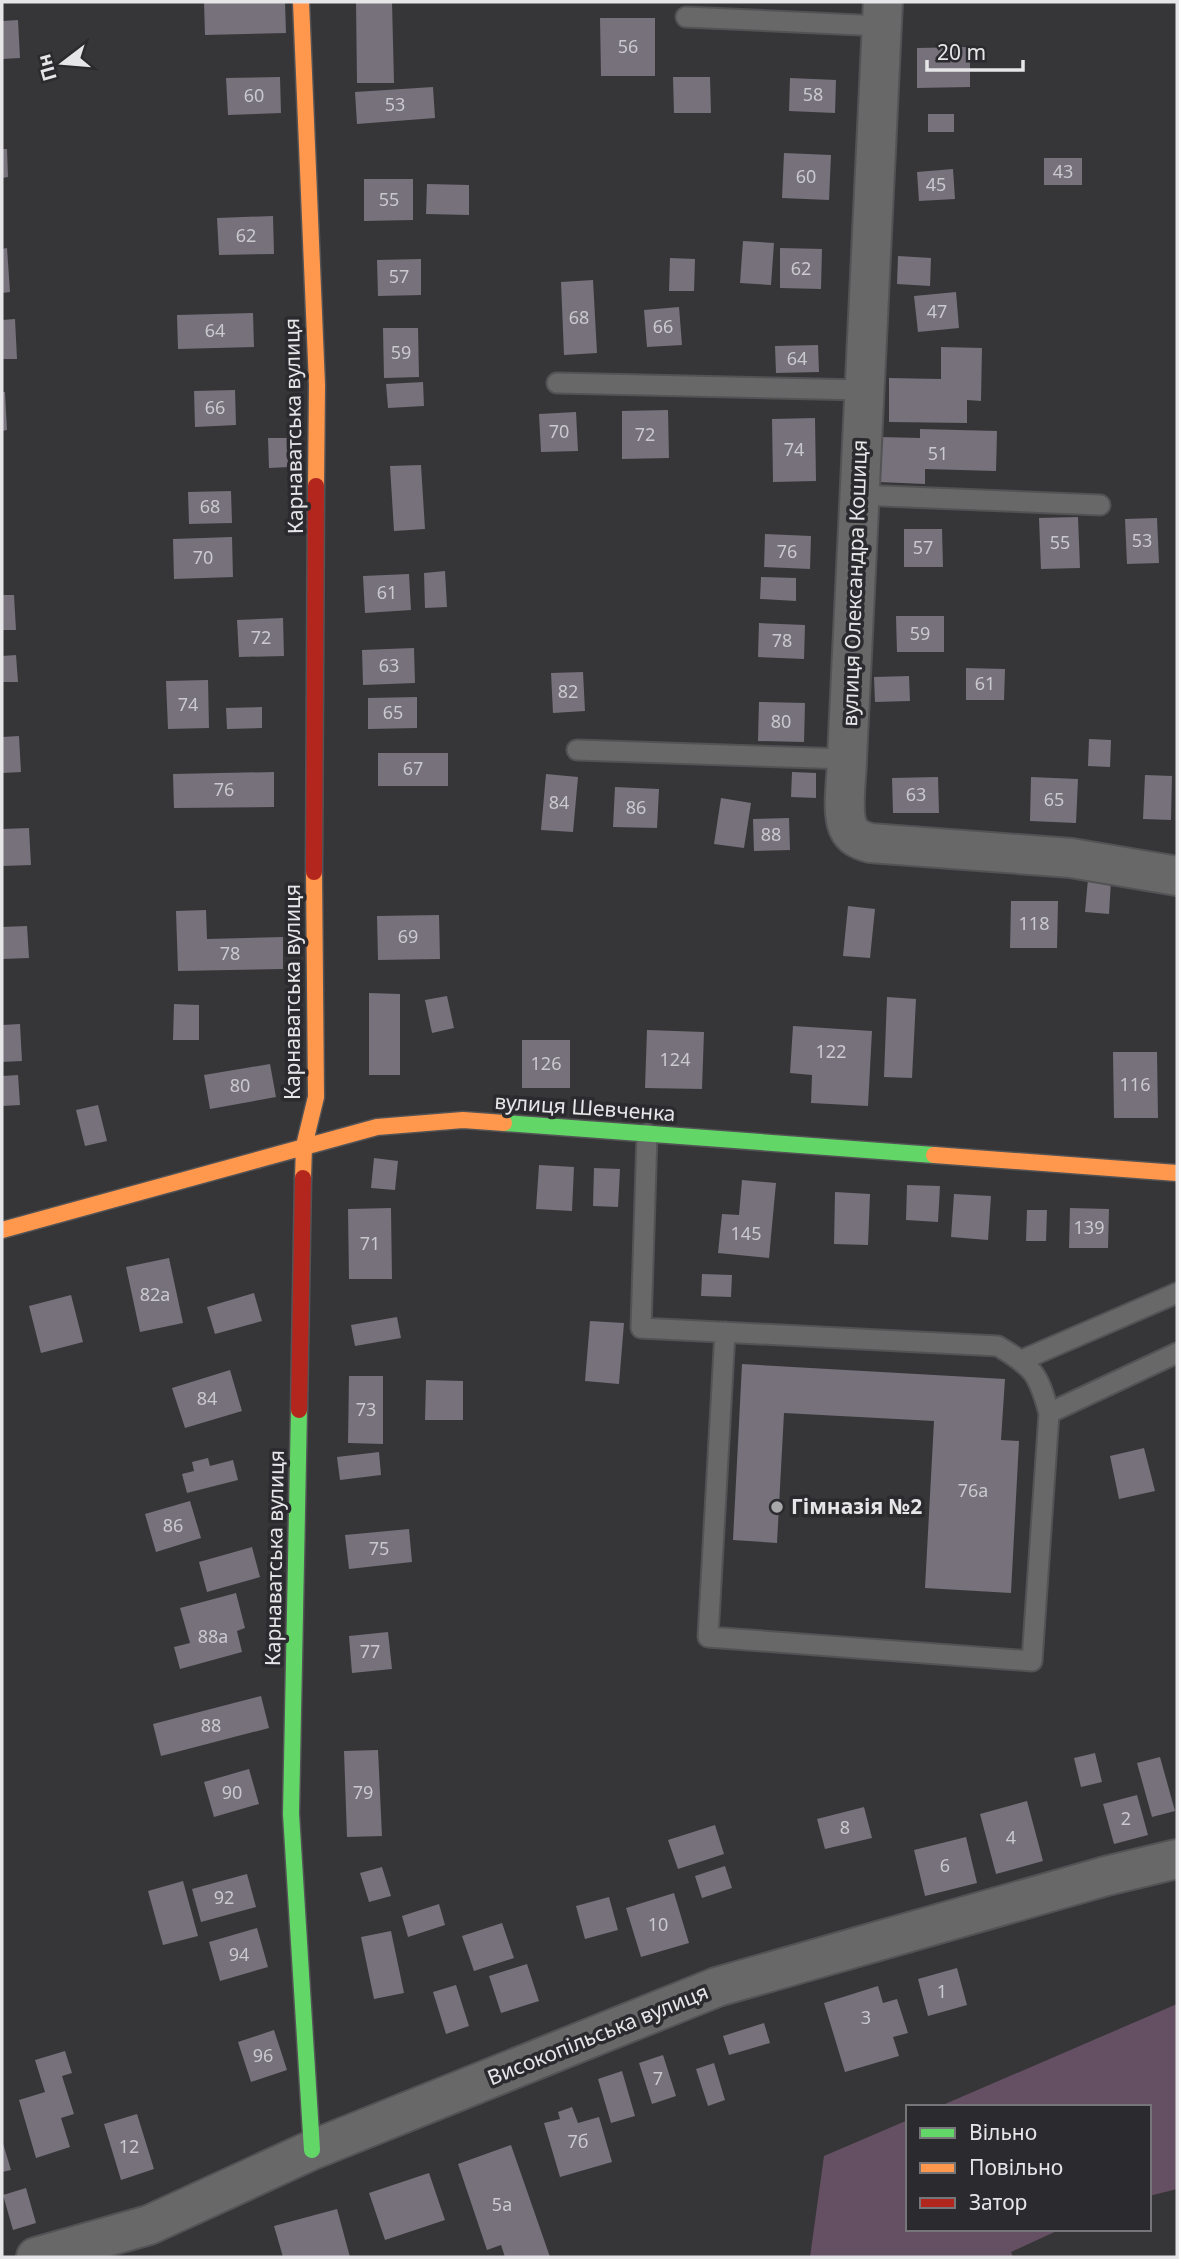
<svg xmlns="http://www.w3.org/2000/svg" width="1179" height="2259" font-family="'Noto Sans',sans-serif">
	<rect width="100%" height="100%" fill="#363638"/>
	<path fill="#655063" d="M 1177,2004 L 1177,2189 L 1149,2196 L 1149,2107 L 938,2107 Z
		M 908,2120 L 908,2229 L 1061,2229 L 1011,2252 L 1013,2257 L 810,2257 L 824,2156 Z"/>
	<path fill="#76717b" d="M 204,2 L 285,2 L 286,33 L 205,35 Z
		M 356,2 L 392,2 L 394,83 L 357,83 Z
		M 600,18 L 655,18 L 655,76 L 601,76 Z
		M 18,20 L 20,58 L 2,59 L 2,21 Z
		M 970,47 L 970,87 L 917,88 L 917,48 Z
		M 280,77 L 281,113 L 228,115 L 226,78 Z
		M 673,77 L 710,77 L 711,113 L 674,113 Z
		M 790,78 L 836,80 L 835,113 L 789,111 Z
		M 433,87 L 435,118 L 357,124 L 355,92 Z
		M 928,114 L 954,114 L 954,132 L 928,132 Z
		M 2,149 L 7,149 L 8,177 L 2,178 Z
		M 784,153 L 831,155 L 829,200 L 782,198 Z
		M 1044,158 L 1082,158 L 1082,185 L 1044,185 Z
		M 953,169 L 955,199 L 919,201 L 917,172 Z
		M 364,179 L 413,179 L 413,220 L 364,221 Z
		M 427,184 L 469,185 L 469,215 L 426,214 Z
		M 273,216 L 274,254 L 219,255 L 217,218 Z
		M 743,241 L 774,243 L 771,285 L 740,283 Z
		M 7,248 L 10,292 L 2,293 L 2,249 Z
		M 780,248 L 822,249 L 821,289 L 780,288 Z
		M 898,256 L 931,258 L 930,286 L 897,284 Z
		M 670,258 L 695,259 L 694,291 L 669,291 Z
		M 421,259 L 421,295 L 378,296 L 377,260 Z
		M 593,280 L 597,353 L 564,355 L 561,282 Z
		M 956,292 L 959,328 L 918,332 L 914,296 Z
		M 679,307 L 682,345 L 647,347 L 644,310 Z
		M 253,313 L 254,347 L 178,349 L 177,315 Z
		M 15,319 L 17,359 L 2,359 L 2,320 Z
		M 383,328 L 418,328 L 419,377 L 384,378 Z
		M 818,345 L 819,372 L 776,373 L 775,346 Z
		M 941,347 L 982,348 L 981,401 L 967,400 L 967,423 L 889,422 L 889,378 L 941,379 Z
		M 423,382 L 424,406 L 388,408 L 386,384 Z
		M 235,390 L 236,425 L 195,427 L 194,391 Z
		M 2,392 L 5,392 L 7,430 L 2,431 Z
		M 668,410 L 669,458 L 622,459 L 622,411 Z
		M 576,412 L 578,451 L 541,452 L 539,414 Z
		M 815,418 L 816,481 L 773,482 L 772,419 Z
		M 920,429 L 997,431 L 996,471 L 925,469 L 925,484 L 879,482 L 880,437 L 920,438 Z
		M 268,438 L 289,438 L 290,467 L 269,468 Z
		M 421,465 L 425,529 L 394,531 L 390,466 Z
		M 231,491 L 232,523 L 189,524 L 188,492 Z
		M 1078,517 L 1080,568 L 1041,569 L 1039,518 Z
		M 1157,518 L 1159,563 L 1127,564 L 1125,519 Z
		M 904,529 L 942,529 L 943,567 L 904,567 Z
		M 765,534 L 811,536 L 810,569 L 764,567 Z
		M 232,537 L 233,577 L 174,579 L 173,539 Z
		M 445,571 L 447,607 L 425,608 L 424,573 Z
		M 409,574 L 411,610 L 365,613 L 363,576 Z
		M 761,577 L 796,578 L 796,601 L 760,599 Z
		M 2,595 L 14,595 L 16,630 L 2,630 Z
		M 896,616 L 944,616 L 944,652 L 897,652 Z
		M 283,618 L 284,656 L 239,657 L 237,620 Z
		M 759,623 L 805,625 L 804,659 L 758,657 Z
		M 414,648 L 415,683 L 363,685 L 362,650 Z
		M 16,655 L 18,682 L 2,682 L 2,656 Z
		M 966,668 L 1005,669 L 1004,700 L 966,700 Z
		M 583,672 L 585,711 L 553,713 L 551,673 Z
		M 909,676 L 910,701 L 875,702 L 874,677 Z
		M 208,680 L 209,728 L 168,729 L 166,681 Z
		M 417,697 L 417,728 L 368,729 L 368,698 Z
		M 759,702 L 805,703 L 804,742 L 758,741 Z
		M 262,707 L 262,728 L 227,729 L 226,708 Z
		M 19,736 L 21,772 L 2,773 L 2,737 Z
		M 1089,739 L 1111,740 L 1110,767 L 1088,766 Z
		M 378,753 L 448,753 L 448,786 L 378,786 Z
		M 274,772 L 274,807 L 174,808 L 173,774 Z
		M 792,772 L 816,773 L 816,798 L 791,797 Z
		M 546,774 L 578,777 L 573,832 L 541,830 Z
		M 1145,775 L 1172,776 L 1171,820 L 1143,819 Z
		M 938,777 L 939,813 L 893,813 L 892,778 Z
		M 1031,777 L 1078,779 L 1076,823 L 1030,821 Z
		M 615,787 L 659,789 L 657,828 L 613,827 Z
		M 721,798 L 751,803 L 744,848 L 714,844 Z
		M 789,818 L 790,850 L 754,851 L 753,819 Z
		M 29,828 L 31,865 L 2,866 L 2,829 Z
		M 1088,879 L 1111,881 L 1109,914 L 1085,912 Z
		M 1011,901 L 1058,901 L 1057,948 L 1010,948 Z
		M 848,906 L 875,909 L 870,958 L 843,956 Z
		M 206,910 L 207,939 L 283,937 L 283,969 L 178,971 L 176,911 Z
		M 439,915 L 440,959 L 378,960 L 377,916 Z
		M 27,926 L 29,958 L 2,959 L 2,927 Z
		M 369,993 L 400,994 L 400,1075 L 369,1075 Z
		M 447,996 L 454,1028 L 432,1033 L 425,1000 Z
		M 887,997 L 916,999 L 912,1078 L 884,1077 Z
		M 174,1004 L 199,1005 L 199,1040 L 173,1040 Z
		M 20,1024 L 22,1061 L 2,1062 L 2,1025 Z
		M 793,1026 L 872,1031 L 868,1106 L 811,1103 L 812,1075 L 790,1073 Z
		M 647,1030 L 704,1032 L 702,1089 L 645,1088 Z
		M 522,1040 L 570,1040 L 570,1088 L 522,1088 Z
		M 1113,1052 L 1157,1052 L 1158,1118 L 1114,1118 Z
		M 270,1064 L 276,1097 L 210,1109 L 204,1075 Z
		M 18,1075 L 20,1105 L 2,1106 L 2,1076 Z
		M 98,1105 L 107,1141 L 85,1146 L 76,1110 Z
		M 374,1158 L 398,1161 L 395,1190 L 371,1188 Z
		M 539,1165 L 574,1167 L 572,1211 L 536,1209 Z
		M 594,1168 L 620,1169 L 618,1207 L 593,1206 Z
		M 742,1180 L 776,1183 L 769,1258 L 718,1253 L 722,1214 L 739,1215 Z
		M 907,1185 L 940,1186 L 938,1222 L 906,1220 Z
		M 835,1192 L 870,1194 L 868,1245 L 834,1244 Z
		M 954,1194 L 991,1196 L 988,1240 L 951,1237 Z
		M 391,1208 L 392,1279 L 349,1279 L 348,1209 Z
		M 1070,1208 L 1109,1209 L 1108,1248 L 1069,1248 Z
		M 1027,1210 L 1047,1210 L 1046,1241 L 1026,1241 Z
		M 169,1258 L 183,1323 L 140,1332 L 126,1267 Z
		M 702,1274 L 732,1275 L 731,1297 L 701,1296 Z
		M 254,1293 L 262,1321 L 215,1334 L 207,1307 Z
		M 71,1295 L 83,1342 L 41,1353 L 29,1306 Z
		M 397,1317 L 401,1338 L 355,1346 L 351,1325 Z
		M 590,1321 L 624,1323 L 619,1384 L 585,1381 Z
		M 742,1364 L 1005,1379 L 1001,1440 L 1019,1441 L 1011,1593 L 925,1588 L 934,1421 L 784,1413 L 777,1543 L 733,1540 Z
		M 230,1370 L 242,1411 L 185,1428 L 172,1388 Z
		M 349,1376 L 383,1376 L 383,1444 L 348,1443 Z
		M 426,1380 L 463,1381 L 463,1420 L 425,1420 Z
		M 1144,1448 L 1155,1491 L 1119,1499 L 1110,1456 Z
		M 379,1452 L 381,1475 L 340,1480 L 337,1457 Z
		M 208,1458 L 210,1466 L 233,1460 L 238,1480 L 187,1493 L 182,1474 L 194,1471 L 192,1462 Z
		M 190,1501 L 201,1538 L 156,1552 L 145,1514 Z
		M 409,1529 L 412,1562 L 349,1569 L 345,1535 Z
		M 252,1547 L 260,1577 L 207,1592 L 199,1562 Z
		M 236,1593 L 245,1628 L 237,1631 L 242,1652 L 180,1669 L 174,1647 L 190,1643 L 180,1608 Z
		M 388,1632 L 392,1669 L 352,1673 L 349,1636 Z
		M 261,1696 L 269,1728 L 161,1756 L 153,1724 Z
		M 378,1750 L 382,1836 L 347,1837 L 344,1751 Z
		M 1095,1753 L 1102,1782 L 1081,1787 L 1074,1758 Z
		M 1160,1757 L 1175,1811 L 1152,1817 L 1137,1763 Z
		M 249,1769 L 259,1804 L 214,1817 L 204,1782 Z
		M 1137,1795 L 1148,1835 L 1114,1844 L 1103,1804 Z
		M 1027,1801 L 1043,1861 L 996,1874 L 980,1814 Z
		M 864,1807 L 872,1838 L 825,1849 L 817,1819 Z
		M 715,1825 L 724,1854 L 678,1869 L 668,1840 Z
		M 966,1837 L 977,1883 L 925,1896 L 914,1850 Z
		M 725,1866 L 732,1888 L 702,1898 L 695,1876 Z
		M 382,1867 L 391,1896 L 369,1902 L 360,1873 Z
		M 247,1874 L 256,1907 L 201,1922 L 192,1889 Z
		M 183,1881 L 198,1936 L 163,1945 L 148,1891 Z
		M 674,1893 L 689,1943 L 641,1957 L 626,1908 Z
		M 609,1897 L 618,1930 L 585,1939 L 576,1906 Z
		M 439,1904 L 445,1925 L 408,1937 L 402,1916 Z
		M 502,1923 L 514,1958 L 474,1971 L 462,1936 Z
		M 257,1928 L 268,1967 L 220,1981 L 209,1942 Z
		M 391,1931 L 404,1993 L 374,1999 L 361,1937 Z
		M 527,1964 L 539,2001 L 501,2013 L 489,1976 Z
		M 957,1968 L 967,2005 L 928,2016 L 918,1979 Z
		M 456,1985 L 469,2026 L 446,2034 L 433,1992 Z
		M 878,1986 L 883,2003 L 897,1999 L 908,2033 L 893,2037 L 899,2056 L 845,2072 L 824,2003 Z
		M 764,2023 L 770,2043 L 729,2055 L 723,2036 Z
		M 274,2030 L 287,2070 L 251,2082 L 238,2042 Z
		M 65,2051 L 72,2073 L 62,2076 L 74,2114 L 61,2118 L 70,2147 L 36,2158 L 19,2100 L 45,2092 L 35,2060 Z
		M 663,2055 L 676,2096 L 652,2104 L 639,2063 Z
		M 714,2063 L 725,2100 L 708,2106 L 696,2069 Z
		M 622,2071 L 635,2116 L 611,2123 L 598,2079 Z
		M 572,2107 L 578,2123 L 599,2117 L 612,2162 L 560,2177 L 544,2123 L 560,2119 L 558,2112 Z
		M 137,2114 L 154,2169 L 121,2180 L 104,2124 Z
		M 2,2140 L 11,2170 L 2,2172 Z
		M 511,2145 L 550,2257 L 505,2257 L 501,2245 L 487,2250 L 458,2164 Z
		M 429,2173 L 445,2220 L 385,2240 L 369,2193 Z
		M 26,2188 L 36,2223 L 13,2230 L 3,2195 Z
		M 337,2209 L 350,2257 L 283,2257 L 274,2226 Z"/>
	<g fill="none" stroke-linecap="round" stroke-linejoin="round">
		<g stroke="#535355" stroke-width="23">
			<path id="lane" d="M 686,17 L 882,26
				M 557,383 L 863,390
				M 859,495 L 1100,505
				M 577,750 L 847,759
				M 647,1134 L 641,1328 L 998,1346 C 1034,1368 1038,1373 1049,1413 L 1032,1661 L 708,1637 L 725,1332
				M 1022,1360 L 1177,1293
				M 1049,1413 L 1177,1353"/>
		</g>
		<g stroke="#535355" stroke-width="42">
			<path id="street" d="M 883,2 L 847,759 C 847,777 841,811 848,827 C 852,837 860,840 870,843 L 1071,858 L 1177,876
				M 36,2257 L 149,2225 L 312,2150 L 717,1987 L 1106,1876 L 1177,1859"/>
		</g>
		<g stroke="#535355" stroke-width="19">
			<path id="fast" d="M 504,1123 L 934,1155
				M 299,1410 L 291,1814 L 312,2150"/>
		</g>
		<g stroke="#535355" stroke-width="19">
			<path id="slow" d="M 301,2 L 317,385 L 316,486
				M 934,1155 L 1177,1173
				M 303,1178 L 304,1146 L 316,1097 L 314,872
				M 2,1230 L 377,1127 L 463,1120 L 504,1123"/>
		</g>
		<g stroke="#535355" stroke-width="19">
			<path id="jam" d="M 314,872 L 316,486
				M 299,1410 L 303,1178"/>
		</g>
		<use href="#lane" stroke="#686869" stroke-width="19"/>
		<use href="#street" stroke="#686869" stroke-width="38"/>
		<use href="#fast" stroke="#63d668" stroke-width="16"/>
		<use href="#slow" stroke="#ff974d" stroke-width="16"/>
		<use href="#jam" stroke="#b3261e" stroke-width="16"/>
	</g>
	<circle fill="#a8a8ab" stroke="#2b2b2f" stroke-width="2.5" cx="777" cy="1507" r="7"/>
	<g text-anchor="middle" stroke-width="7" stroke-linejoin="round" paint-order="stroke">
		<g font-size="18" fill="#cac9ce">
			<text x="628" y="53">56</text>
			<text x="813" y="101">58</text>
			<text x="254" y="102">60</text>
			<text x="395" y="111">53</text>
			<text x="1063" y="178">43</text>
			<text x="806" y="183">60</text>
			<text x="936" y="191">45</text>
			<text x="389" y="206">55</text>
			<text x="246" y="242">62</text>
			<text x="801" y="275">62</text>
			<text x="399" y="283">57</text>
			<text x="937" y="318">47</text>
			<text x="579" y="324">68</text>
			<text x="663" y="333">66</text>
			<text x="215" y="337">64</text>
			<text x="401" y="359">59</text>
			<text x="797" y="365">64</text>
			<text x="215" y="414">66</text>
			<text x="559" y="438">70</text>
			<text x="645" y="441">72</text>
			<text x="794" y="456">74</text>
			<text x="938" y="460">51</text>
			<text x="210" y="513">68</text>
			<text x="1142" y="547">53</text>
			<text x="1060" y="549">55</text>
			<text x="923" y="554">57</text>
			<text x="787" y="558">76</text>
			<text x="203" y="564">70</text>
			<text x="387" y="599">61</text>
			<text x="920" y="640">59</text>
			<text x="261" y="644">72</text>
			<text x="782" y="647">78</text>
			<text x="389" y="672">63</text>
			<text x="985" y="690">61</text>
			<text x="568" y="698">82</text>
			<text x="188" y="711">74</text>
			<text x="393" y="719">65</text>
			<text x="781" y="728">80</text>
			<text x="413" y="775">67</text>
			<text x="224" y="796">76</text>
			<text x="916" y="801">63</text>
			<text x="1054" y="806">65</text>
			<text x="559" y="809">84</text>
			<text x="636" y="814">86</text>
			<text x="771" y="841">88</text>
			<text x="1034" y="930">118</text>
			<text x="408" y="943">69</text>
			<text x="230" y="960">78</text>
			<text x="831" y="1058">122</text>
			<text x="675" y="1066">124</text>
			<text x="546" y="1070">126</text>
			<text x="1135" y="1091">116</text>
			<text x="240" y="1092">80</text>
			<text x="1089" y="1234">139</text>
			<text x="746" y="1240">145</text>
			<text x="370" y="1250">71</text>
			<text x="155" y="1301">82а</text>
			<text x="207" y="1405">84</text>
			<text x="366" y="1416">73</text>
			<text x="973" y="1497">76а</text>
			<text x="173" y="1532">86</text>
			<text x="379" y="1555">75</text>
			<text x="213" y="1643">88а</text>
			<text x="370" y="1658">77</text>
			<text x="211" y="1732">88</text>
			<text x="232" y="1799">90</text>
			<text x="363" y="1799">79</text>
			<text x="1126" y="1825">2</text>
			<text x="845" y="1834">8</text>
			<text x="1011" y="1844">4</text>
			<text x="945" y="1872">6</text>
			<text x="224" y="1904">92</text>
			<text x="658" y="1931">10</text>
			<text x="239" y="1961">94</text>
			<text x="942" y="1998">1</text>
			<text x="866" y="2024">3</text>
			<text x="263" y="2062">96</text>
			<text x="658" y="2085">7</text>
			<text x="578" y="2148">7б</text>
			<text x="129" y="2153">12</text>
			<text x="502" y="2211">5а</text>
		</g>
		<g font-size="21" fill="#e6e6e9" stroke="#2b2b2f">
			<text transform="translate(294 426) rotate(-91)" y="7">Карнаватська вулиця</text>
			<text transform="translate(855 583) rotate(-88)" y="7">вулиця Олександра Кошиця</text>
			<text transform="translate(293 992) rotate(-90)" y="7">Карнаватська вулиця</text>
			<text transform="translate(585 1108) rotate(4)" y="7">вулиця Шевченка</text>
			<text transform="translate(275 1558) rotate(-89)" y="7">Карнаватська вулиця</text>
			<text transform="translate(598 2035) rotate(-22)" y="7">Високопільська вулиця</text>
		</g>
		<g font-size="21" font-weight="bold" fill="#e6e6e9" stroke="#2b2b2f" text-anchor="start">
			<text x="791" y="1514">Гімназія №2</text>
		</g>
	</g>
	<rect width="1179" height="2259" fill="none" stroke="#e6e6e9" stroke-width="7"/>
	<rect x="906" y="2105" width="245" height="126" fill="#2b2b2f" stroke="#767679" stroke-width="2"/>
	<rect x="920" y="2128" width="35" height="10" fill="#63d668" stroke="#767679" stroke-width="2"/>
	<text x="969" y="2140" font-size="21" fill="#e6e6e9">Вільно</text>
	<rect x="920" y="2163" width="35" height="10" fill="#ff974d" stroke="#767679" stroke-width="2"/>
	<text x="969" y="2175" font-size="21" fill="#e6e6e9">Повільно</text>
	<rect x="920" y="2198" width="35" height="10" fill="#b3261e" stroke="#767679" stroke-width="2"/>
	<text x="969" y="2210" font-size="21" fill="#e6e6e9">Затор</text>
	<g transform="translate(63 63) rotate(254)" stroke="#2b2b2f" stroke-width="5" paint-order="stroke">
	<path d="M0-5L12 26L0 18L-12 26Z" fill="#e6e6e9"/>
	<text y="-10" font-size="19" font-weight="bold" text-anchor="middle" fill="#e6e6e9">Пн</text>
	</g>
	<path d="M927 60v10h96v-10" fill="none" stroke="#e6e6e9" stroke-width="3.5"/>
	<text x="937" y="60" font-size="21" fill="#e6e6e9" stroke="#2b2b2f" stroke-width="5" paint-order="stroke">20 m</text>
</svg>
